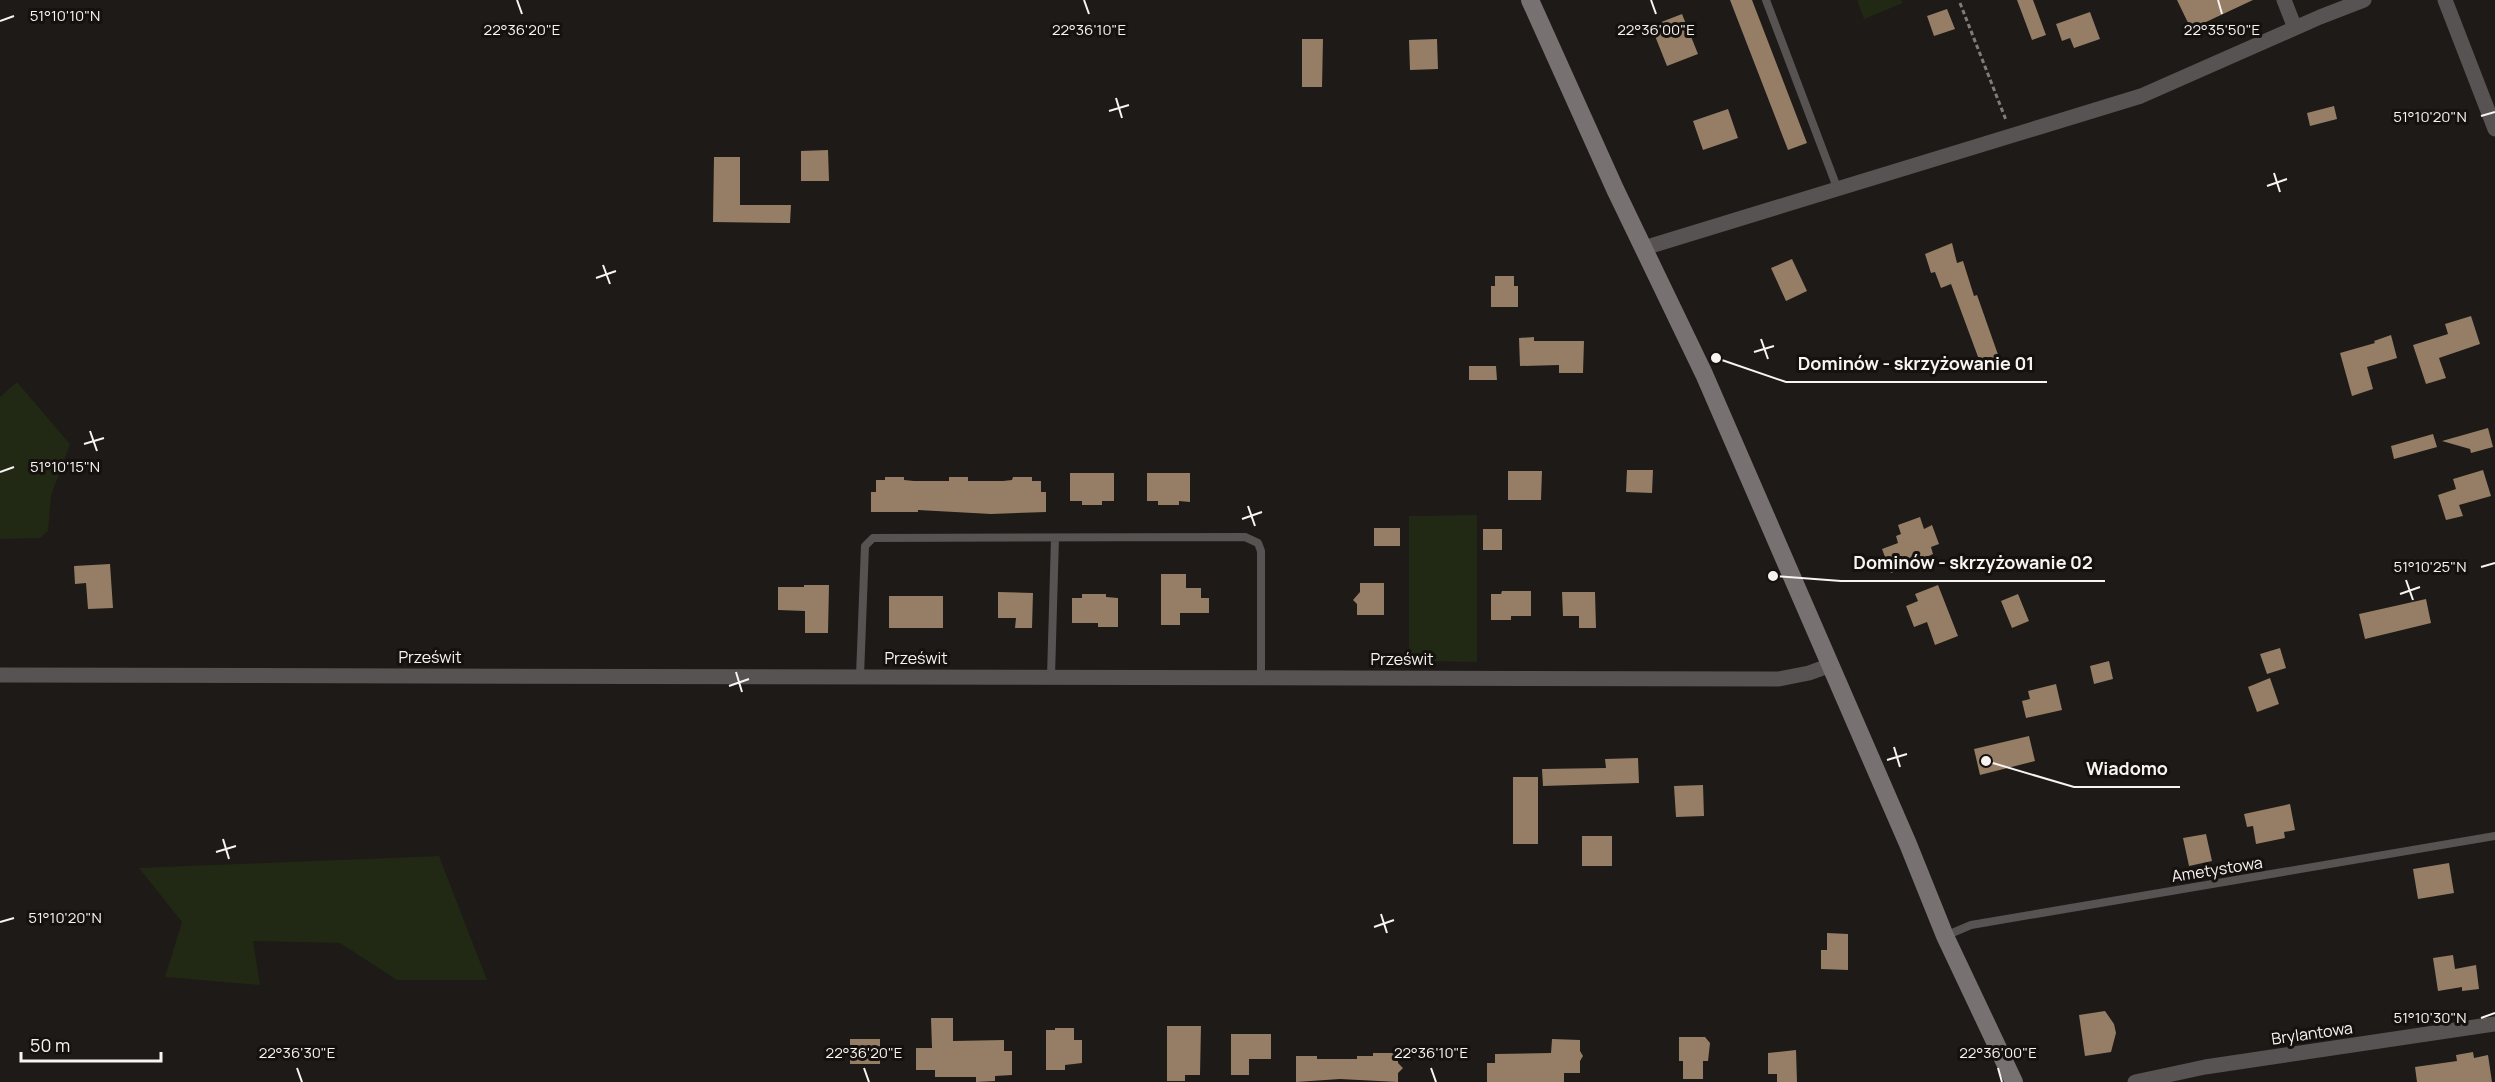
<svg xmlns="http://www.w3.org/2000/svg" width="2495" height="1082" font-family="Manrope,sans-serif">
	<rect width="100%" height="100%" fill="#1e1a17"/>
	<path fill="#212813" d="M 1857,0 L 1901,0 L 1903,3 L 1864,19 Z
		M 17,382 L 70,444 L 51,496 L 48,531 L 40,538 L 0,539 L 0,397 Z
		M 1477,515 L 1477,662 L 1409,661 L 1409,516 Z
		M 439,856 L 487,980 L 397,980 L 340,943 L 253,941 L 260,985 L 165,977 L 182,922 L 139,868 Z"/>
	<path fill="#957e65" d="M 1730,0 L 1752,0 L 1807,143 L 1788,150 Z
		M 2017,0 L 2033,0 L 2046,35 L 2032,40 Z
		M 2177,0 L 2253,0 L 2191,29 Z
		M 1947,9 L 1955,29 L 1934,36 L 1927,16 Z
		M 2090,12 L 2100,39 L 2074,48 L 2070,38 L 2062,41 L 2056,24 Z
		M 1682,14 L 1698,54 L 1667,66 L 1651,26 Z
		M 1302,39 L 1323,39 L 1322,87 L 1302,87 Z
		M 1437,39 L 1438,69 L 1410,70 L 1409,40 Z
		M 2334,106 L 2337,119 L 2310,126 L 2307,113 Z
		M 1728,109 L 1738,138 L 1703,150 L 1693,121 Z
		M 828,150 L 829,181 L 801,181 L 801,151 Z
		M 714,157 L 740,157 L 740,205 L 791,205 L 790,223 L 713,222 Z
		M 1952,243 L 1957,263 L 1963,261 L 1974,296 L 1977,295 L 2002,366 L 1984,373 L 1951,284 L 1941,288 L 1935,272 L 1931,273 L 1925,254 Z
		M 1792,259 L 1807,291 L 1786,301 L 1771,268 Z
		M 1495,276 L 1514,276 L 1514,286 L 1518,286 L 1518,307 L 1491,307 L 1491,286 L 1495,286 Z
		M 2471,316 L 2480,344 L 2439,358 L 2446,378 L 2426,384 L 2413,345 L 2448,334 L 2445,324 Z
		M 2391,335 L 2397,358 L 2367,367 L 2373,389 L 2352,396 L 2340,353 L 2375,343 L 2374,341 Z
		M 1534,337 L 1534,341 L 1584,341 L 1583,373 L 1559,373 L 1559,365 L 1520,366 L 1519,338 Z
		M 1469,366 L 1496,366 L 1497,380 L 1469,380 Z
		M 2488,428 L 2493,447 L 2471,453 L 2470,449 L 2442,441 Z
		M 2433,434 L 2437,447 L 2394,459 L 2391,446 Z
		M 1627,470 L 1653,470 L 1652,493 L 1626,492 Z
		M 2483,470 L 2491,496 L 2459,505 L 2463,516 L 2446,520 L 2438,495 L 2456,489 L 2453,479 Z
		M 1508,471 L 1542,471 L 1541,500 L 1508,500 Z
		M 1070,473 L 1114,473 L 1114,501 L 1102,501 L 1102,505 L 1082,505 L 1082,501 L 1070,501 Z
		M 1147,473 L 1190,473 L 1190,502 L 1179,501 L 1179,505 L 1158,505 L 1158,501 L 1147,501 Z
		M 885,477 L 904,477 L 904,480 L 914,481 L 949,481 L 949,477 L 968,477 L 968,481 L 1003,481 L 1012,480 L 1013,477 L 1032,477 L 1032,481 L 1041,481 L 1041,492 L 1046,492 L 1046,512 L 991,514 L 918,510 L 918,512 L 871,512 L 871,492 L 876,492 L 876,480 L 885,480 Z
		M 1920,517 L 1924,529 L 1932,525 L 1939,544 L 1931,547 L 1933,554 L 1891,573 L 1882,549 L 1898,543 L 1896,536 L 1901,534 L 1898,525 Z
		M 1374,528 L 1400,528 L 1400,546 L 1374,546 Z
		M 1483,529 L 1502,529 L 1502,550 L 1483,550 Z
		M 110,564 L 113,608 L 88,609 L 86,583 L 75,584 L 74,566 Z
		M 1161,574 L 1186,574 L 1186,588 L 1201,588 L 1201,598 L 1209,598 L 1209,613 L 1180,613 L 1180,625 L 1161,625 Z
		M 1360,583 L 1384,583 L 1384,615 L 1357,615 L 1357,604 L 1353,600 L 1360,592 Z
		M 804,585 L 829,585 L 828,633 L 805,633 L 805,611 L 778,610 L 778,587 L 804,587 Z
		M 1938,585 L 1958,636 L 1935,645 L 1927,622 L 1914,627 L 1906,606 L 1918,601 L 1915,594 Z
		M 1502,591 L 1531,591 L 1531,616 L 1511,616 L 1511,620 L 1491,620 L 1491,594 L 1501,594 Z
		M 998,592 L 1033,593 L 1032,628 L 1015,628 L 1016,618 L 998,618 Z
		M 1562,592 L 1595,592 L 1596,628 L 1579,628 L 1579,616 L 1563,616 Z
		M 1082,594 L 1106,594 L 1106,597 L 1118,598 L 1118,627 L 1098,627 L 1098,623 L 1072,623 L 1072,598 L 1082,598 Z
		M 2018,594 L 2029,621 L 2012,628 L 2001,601 Z
		M 889,596 L 943,596 L 943,628 L 889,628 Z
		M 2426,599 L 2431,623 L 2365,639 L 2359,614 Z
		M 2280,648 L 2286,668 L 2267,674 L 2260,654 Z
		M 2109,661 L 2113,679 L 2094,684 L 2090,666 Z
		M 2270,678 L 2279,704 L 2257,712 L 2248,687 Z
		M 2056,684 L 2062,710 L 2026,718 L 2022,701 L 2030,699 L 2028,691 Z
		M 2029,736 L 2035,761 L 1980,775 L 1974,749 Z
		M 1638,758 L 1639,783 L 1543,786 L 1542,769 L 1606,768 L 1605,759 Z
		M 1513,777 L 1538,777 L 1538,844 L 1513,844 Z
		M 1703,785 L 1704,816 L 1676,817 L 1674,786 Z
		M 2290,804 L 2295,830 L 2284,832 L 2285,838 L 2256,844 L 2253,826 L 2247,827 L 2244,814 Z
		M 2206,834 L 2212,861 L 2189,866 L 2183,838 Z
		M 1582,836 L 1612,836 L 1612,866 L 1582,866 Z
		M 2449,863 L 2454,893 L 2418,899 L 2413,869 Z
		M 1827,933 L 1848,934 L 1848,970 L 1821,969 L 1821,950 L 1827,950 Z
		M 2453,955 L 2455,969 L 2476,965 L 2479,989 L 2462,991 L 2462,987 L 2438,991 L 2433,958 Z
		M 2105,1011 L 2114,1024 L 2116,1033 L 2111,1052 L 2085,1056 L 2079,1015 Z
		M 931,1018 L 953,1018 L 953,1041 L 1004,1040 L 1004,1051 L 1012,1051 L 1012,1075 L 995,1076 L 995,1081 L 976,1082 L 976,1077 L 935,1077 L 935,1070 L 916,1070 L 916,1048 L 932,1048 Z
		M 1167,1026 L 1201,1026 L 1200,1075 L 1185,1075 L 1185,1081 L 1167,1081 Z
		M 1055,1028 L 1074,1028 L 1074,1040 L 1082,1040 L 1082,1063 L 1065,1065 L 1065,1070 L 1046,1070 L 1046,1030 L 1055,1030 Z
		M 1231,1034 L 1271,1034 L 1271,1059 L 1249,1059 L 1249,1075 L 1231,1075 Z
		M 1679,1037 L 1705,1037 L 1710,1043 L 1708,1061 L 1703,1061 L 1703,1079 L 1683,1079 L 1683,1061 L 1679,1061 Z
		M 850,1039 L 880,1039 L 880,1064 L 850,1064 Z
		M 1552,1039 L 1580,1040 L 1580,1051 L 1583,1056 L 1580,1061 L 1580,1073 L 1564,1073 L 1564,1082 L 1487,1082 L 1487,1063 L 1495,1063 L 1495,1054 L 1551,1053 Z
		M 1796,1050 L 1797,1082 L 1777,1082 L 1777,1074 L 1768,1074 L 1768,1053 Z
		M 2473,1052 L 2474,1058 L 2488,1055 L 2492,1082 L 2417,1082 L 2415,1067 L 2457,1061 L 2456,1055 Z
		M 1373,1053 L 1398,1053 L 1398,1063 L 1403,1068 L 1398,1073 L 1398,1082 L 1340,1079 L 1296,1082 L 1296,1056 L 1317,1056 L 1317,1059 L 1357,1059 L 1357,1056 L 1373,1056 Z"/>
	<g fill="none" stroke-linecap="round" stroke-linejoin="round">
		<path stroke="#807c7a" stroke-width="3" stroke-dasharray="4.5 3" stroke-linecap="butt" d="M 1960,3 L 2006,120"/>
		<path stroke="#565352" stroke-width="8" d="M 1766,0 L 1838,190
			M 860,676 L 865,546 L 873,538 L 1245,537 L 1258,543 L 1261,551 L 1261,677
			M 1051,676 L 1055,538
			M 1945,936 L 1971,925 L 2495,836"/>
		<path stroke="#565352" stroke-width="15" d="M 2284,0 L 2295,28
			M 2445,0 L 2495,129
			M 1644,248 L 2141,96 L 2320,17 L 2364,0
			M 0,675 L 1779,679 L 1809,673 L 1831,665
			M 2135,1082 L 2205,1067 L 2495,1024"/>
		<path stroke="#777271" stroke-width="18" d="M 1530,0 L 1615,189 L 1704,374 L 1908,844 L 1945,936 L 2014,1082"/>
	</g>
	<path fill="none" stroke="#f7f4f2" stroke-width="2" d="M 517,0 L 522,14M 1084,0 L 1089,14M 1651,0 L 1656,14M 2218,0 L 2222,14M 0,21 L 14,16M 1116,98 L 1122,118M 1109,111 L 1129,105M 2481,116 L 2495,112M 2274,173 L 2280,192M 2267,186 L 2287,179M 603,265 L 610,284M 596,278 L 616,271M 1761,339 L 1768,359M 1754,352 L 1774,346M 90,431 L 97,451M 84,444 L 104,438M 0,472 L 14,467M 1248,506 L 1255,526M 1242,519 L 1262,512M 2481,567 L 2495,563M 2406,580 L 2413,600M 2400,594 L 2420,587M 736,672 L 742,692M 729,686 L 749,679M 1894,747 L 1900,767M 1887,760 L 1907,754M 223,839 L 229,859M 216,852 L 236,846M 1381,914 L 1387,933M 0,922 L 14,918M 1374,927 L 1394,920M 2481,1018 L 2495,1013M 297,1068 L 302,1082M 864,1068 L 869,1082M 1431,1068 L 1436,1082M 1998,1068 L 2002,1082"/>
	<g text-anchor="middle" stroke-width="6" stroke-linejoin="round" paint-order="stroke">
		<g font-size="16" fill="#f7f4f2" stroke="#15110e">
			<text x="430" y="663">Prześwit</text>
			<text x="916" y="664">Prześwit</text>
			<text x="1402" y="665">Prześwit</text>
			<text transform="translate(2217 869) rotate(-9)" y="6">Ametystowa</text>
			<text transform="translate(2312 1033) rotate(-8)" y="6">Brylantowa</text>
		</g>
	</g>
	<g font-size="15" text-anchor="middle" fill="#f7f4f2" stroke="#15110e" stroke-width="6" stroke-linejoin="round" paint-order="stroke">
		<text x="65" y="21">51°10'10"N</text>
		<text x="522" y="35">22°36'20"E</text>
		<text x="1089" y="35">22°36'10"E</text>
		<text x="1656" y="35">22°36'00"E</text>
		<text x="2222" y="35">22°35'50"E</text>
		<text x="2430" y="122">51°10'20"N</text>
		<text x="65" y="472">51°10'15"N</text>
		<text x="2430" y="572">51°10'25"N</text>
		<text x="65" y="923">51°10'20"N</text>
		<text x="2430" y="1023">51°10'30"N</text>
		<text x="297" y="1058">22°36'30"E</text>
		<text x="864" y="1058">22°36'20"E</text>
		<text x="1431" y="1058">22°36'10"E</text>
		<text x="1998" y="1058">22°36'00"E</text>
	</g>
	<path fill="none" stroke="#f7f4f2" stroke-width="2" d="M1716 358L1786 382H2047M1773 576L1841 581H2105M1986 761L2074 787H2180"/>
	<g fill="#f7f4f2" stroke="#15110e" stroke-width="2">
		<circle cx="1716" cy="358" r="6"/>
		<circle cx="1773" cy="576" r="6"/>
		<circle cx="1986" cy="761" r="6"/>
	</g>
	<g font-size="18" text-anchor="middle" font-weight="bold" fill="#f7f4f2" stroke="#15110e" stroke-width="6" stroke-linejoin="round" paint-order="stroke">
		<text x="1916" y="370">Dominów - skrzyżowanie 01</text>
		<text x="1973" y="569">Dominów - skrzyżowanie 02</text>
		<text x="2127" y="775">Wiadomo</text>
	</g>
	<path d="M21 1052v9h140v-9" fill="none" stroke="#f7f4f2" stroke-width="3"/>
	<text x="30" y="1052" font-size="18" fill="#f7f4f2" stroke="#15110e" stroke-width="4.5" paint-order="stroke">50 m</text>
</svg>
